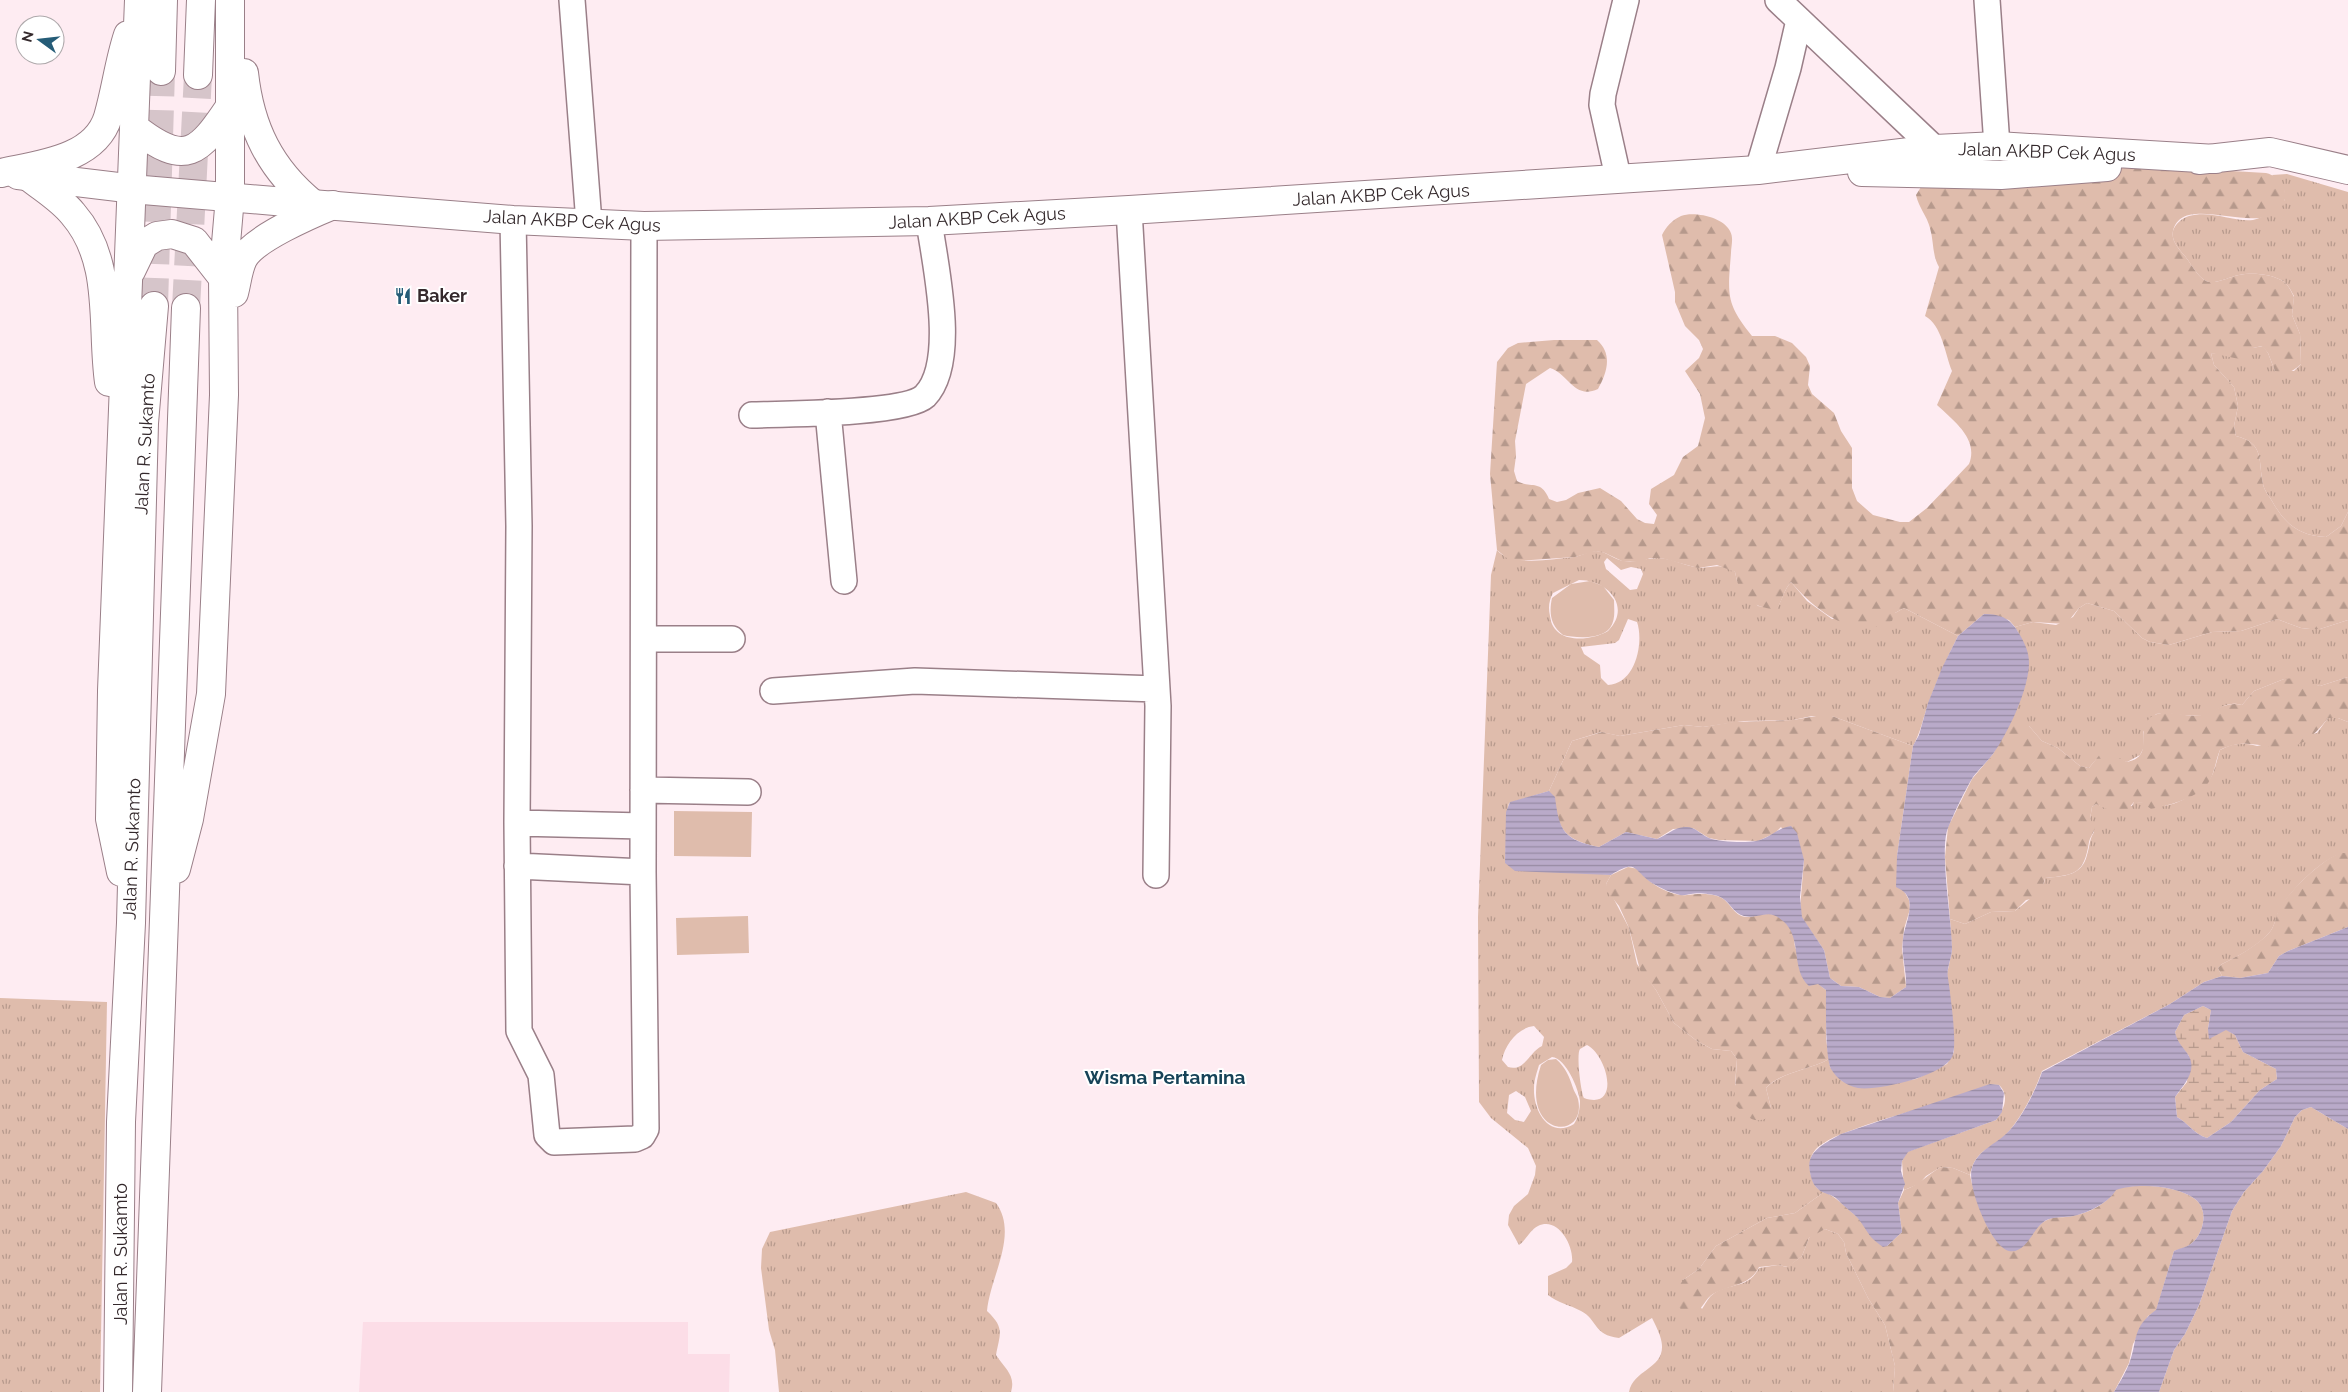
<svg xmlns="http://www.w3.org/2000/svg" width="2348" height="1392" font-family="Raleway,sans-serif">
	<defs>
		<pattern id="grass-tufts" width="24" height="20" patternUnits="userSpaceOnUse" patternTransform="scale(1.25)"><rect width="24" height="20" fill="#dfbcac"/><path d="M3 7l-1-3M5 7V3M7 7l1-3M15 17l-1-3M17 17v-4M19 17l1-3" fill="none" stroke="#b6998c"/></pattern>
		<pattern id="forest-firs" width="22" height="20" patternUnits="userSpaceOnUse" patternTransform="scale(1.25)"><rect width="22" height="20" fill="#dfbcac"/><path d="M5 1l3.5 6h-7zM16 11l3.5 6h-7z" fill="#b6998c"/></pattern>
		<pattern id="wetland-marsh" width="20" height="14" patternUnits="userSpaceOnUse" patternTransform="scale(1.25)"><rect width="20" height="14" fill="#dfbcac"/><path d="M1 5h8M5 5V1M11 12h8M15 12V8" fill="none" stroke="#b6998c"/></pattern>
		<pattern id="water-rules" width="6" height="5" patternUnits="userSpaceOnUse" patternTransform="scale(1.25)"><rect width="6" height="5" fill="#b9aac9"/><path d="M0 2.5h6" fill="none" stroke="#978aa3"/></pattern>
	</defs>
	<rect width="100%" height="100%" fill="#feecf2"/>
	<path fill="#fcdde7" d="M 363,1322 L 688,1322 L 688,1354 L 730,1354 L 729,1392 L 359,1392 Z"/>
	<path fill="url(#grass-tufts)" fill-rule="evenodd" d="M 2287,174 L 2348,192 L 2348,512 L 2341,526 L 2326,537 C 2299,536 2285,524 2272,501 C 2269,496 2264,490 2263,484 C 2258,461 2265,443 2236,436 L 2234,426 L 2238,406 L 2234,387 L 2214,365 L 2211,353 L 2220,354 L 2263,346 L 2268,353 L 2275,371 L 2294,371 L 2301,364 L 2300,334 L 2292,315 L 2294,296 C 2291,291 2288,284 2283,281 C 2272,274 2251,272 2239,275 C 2229,277 2219,283 2209,282 C 2199,280 2191,263 2184,255 C 2178,248 2171,240 2173,231 C 2175,224 2182,218 2189,216 C 2212,210 2232,222 2253,220 C 2265,218 2276,206 2285,200 L 2284,190 L 2272,175 Z
		M 1497,550 C 1510,567 1553,559 1574,557 C 1581,556 1588,551 1596,551 C 1607,551 1614,560 1624,561 C 1637,563 1646,558 1658,558 C 1670,558 1683,565 1695,567 C 1713,570 1715,561 1735,572 L 1737,581 L 1758,606 L 1776,609 C 1783,600 1783,591 1791,582 L 1807,601 L 1832,619 L 1895,613 L 1904,608 L 1958,636 C 1947,658 1937,679 1929,702 C 1923,717 1921,732 1913,746 L 1832,716 L 1812,716 L 1793,720 L 1744,721 L 1703,727 L 1684,725 L 1620,736 L 1601,732 L 1572,741 L 1549,791 L 1509,803 L 1508,807 L 1505,863 L 1611,875 L 1606,884 L 1629,928 L 1637,964 L 1656,990 L 1674,1023 L 1697,1041 L 1712,1049 L 1731,1051 L 1737,1059 L 1735,1085 L 1771,1108 L 1766,1088 C 1781,1072 1810,1070 1829,1059 L 1830,1067 L 1842,1081 L 1865,1088 L 1916,1079 L 1947,1064 L 1954,1052 L 1947,974 L 1952,951 L 1950,919 L 1965,924 L 1991,912 L 2015,911 L 2031,898 L 2044,883 L 2045,878 C 2064,876 2082,876 2087,855 C 2090,846 2089,840 2094,832 L 2090,819 L 2092,807 L 2096,804 L 2104,807 L 2132,806 L 2134,802 C 2146,801 2157,808 2169,805 C 2182,802 2201,790 2209,780 C 2215,773 2217,758 2220,750 C 2233,743 2243,742 2257,746 L 2317,733 L 2328,718 L 2338,718 L 2348,722 L 2348,853 C 2328,851 2290,891 2281,907 C 2275,916 2276,926 2268,934 C 2256,947 2238,956 2222,964 L 2218,968 L 2222,976 L 2204,982 L 2170,1004 L 2042,1071 C 2035,1091 2023,1114 2010,1130 C 1994,1150 1976,1146 1970,1175 L 1953,1168 L 1941,1167 L 1926,1176 L 1919,1184 L 1904,1190 L 1902,1161 L 1907,1152 L 1996,1120 C 2004,1110 2010,1095 1999,1085 L 1990,1084 C 1951,1102 1907,1111 1866,1125 C 1850,1131 1832,1136 1818,1147 C 1811,1153 1809,1162 1810,1171 C 1812,1180 1814,1189 1824,1192 L 1795,1213 L 1767,1218 L 1716,1246 L 1699,1269 L 1683,1280 L 1702,1309 C 1705,1305 1708,1298 1712,1295 C 1728,1282 1748,1290 1759,1268 L 1778,1265 L 1787,1267 L 1802,1256 L 1809,1238 L 1816,1232 L 1825,1229 L 1838,1234 L 1844,1242 L 1846,1253 L 1868,1298 L 1885,1325 L 1895,1366 L 1893,1392 L 1629,1392 C 1634,1367 1671,1369 1660,1336 C 1658,1330 1655,1324 1652,1318 L 1619,1338 C 1593,1335 1598,1320 1581,1311 C 1570,1305 1558,1303 1548,1295 L 1548,1276 L 1566,1268 L 1572,1262 C 1574,1246 1558,1216 1538,1226 C 1530,1230 1527,1239 1519,1245 L 1508,1225 L 1509,1215 L 1514,1206 L 1528,1194 L 1535,1175 L 1536,1166 L 1528,1148 L 1491,1118 L 1479,1102 L 1478,917 L 1491,575 ZM 1607,558 L 1621,570 L 1631,567 L 1641,569 L 1643,574 L 1637,589 L 1630,590 L 1606,569 L 1604,562 ZM 1579,580 C 1608,580 1632,607 1608,631 C 1589,642 1553,644 1550,616 C 1548,607 1549,601 1553,593 ZM 1628,619 L 1637,622 C 1644,642 1636,684 1608,685 L 1601,678 L 1600,665 L 1584,654 L 1581,647 L 1615,643 L 1619,640 ZM 1534,1026 L 1544,1037 L 1542,1046 C 1529,1052 1525,1072 1508,1067 L 1502,1060 C 1505,1045 1517,1028 1534,1026 ZM 1587,1045 C 1608,1056 1621,1111 1584,1098 C 1581,1093 1576,1054 1580,1049 ZM 1552,1057 C 1566,1058 1579,1090 1580,1101 C 1580,1109 1578,1118 1574,1124 C 1549,1139 1533,1111 1534,1088 C 1534,1080 1537,1072 1539,1065 ZM 1516,1091 L 1525,1097 L 1531,1111 L 1524,1122 L 1515,1120 L 1507,1113 L 1509,1095 Z
		M 2087,603 L 2114,611 L 2142,638 L 2150,642 L 2169,645 L 2212,632 L 2241,631 L 2277,619 L 2301,628 L 2310,629 L 2320,629 L 2348,620 L 2348,677 L 2320,686 L 2284,679 L 2254,691 L 2242,705 C 2223,700 2219,712 2205,715 C 2189,718 2173,712 2156,714 L 2143,732 L 2144,747 L 2140,755 L 2127,762 C 2103,755 2109,743 2089,768 L 2080,766 L 2058,748 L 2042,741 L 2029,726 L 2008,726 C 2025,687 2039,667 2015,627 L 2033,622 L 2056,625 L 2073,617 L 2079,608 Z
		M 0,998 L 107,1002 L 100,1392 L 0,1392 Z
		M 2311,1107 L 2348,1129 L 2348,1392 L 2159,1392 L 2174,1350 L 2185,1334 L 2199,1305 L 2232,1211 L 2244,1192 L 2263,1171 L 2281,1146 L 2295,1117 L 2302,1110 Z
		M 966,1192 L 996,1203 C 1019,1234 990,1277 987,1311 C 1005,1328 1000,1333 996,1355 C 1005,1369 1016,1375 1011,1392 L 779,1392 L 775,1350 L 769,1330 L 761,1268 L 762,1249 L 770,1232 Z"/>
	<path fill="url(#forest-firs)" d="M 2012,158 L 2266,173 C 2274,175 2279,179 2283,187 C 2286,193 2286,199 2283,205 C 2262,240 2183,190 2173,231 C 2171,240 2178,248 2184,255 C 2191,263 2199,280 2209,282 C 2219,283 2229,277 2239,275 C 2251,272 2272,274 2283,281 C 2288,284 2291,291 2294,297 L 2292,315 L 2300,334 L 2301,364 C 2292,372 2287,375 2275,371 L 2268,353 L 2262,346 L 2253,348 L 2248,357 L 2239,359 L 2211,353 L 2214,365 L 2234,387 L 2238,406 L 2234,426 L 2236,436 C 2265,443 2258,461 2263,484 C 2264,490 2269,496 2272,501 C 2285,524 2299,536 2326,537 L 2341,526 L 2348,512 L 2348,620 L 2320,629 L 2310,629 L 2301,628 L 2277,619 L 2241,631 L 2212,632 L 2169,645 L 2150,642 L 2142,638 L 2114,611 L 2087,603 L 2079,608 L 2066,624 L 2033,622 L 2015,627 L 2009,620 L 1984,614 L 1958,636 L 1904,608 L 1895,613 L 1892,621 C 1854,642 1815,610 1791,582 C 1783,591 1783,600 1776,610 C 1751,606 1740,599 1735,572 L 1717,565 L 1698,568 L 1661,558 L 1650,558 L 1641,562 L 1622,561 L 1605,553 L 1596,551 L 1575,557 L 1517,561 L 1508,559 L 1497,550 L 1490,474 L 1497,362 L 1508,348 L 1518,343 L 1554,340 L 1597,340 C 1613,354 1607,373 1598,389 C 1574,400 1569,374 1550,368 L 1526,384 L 1515,441 L 1516,456 L 1514,471 L 1517,481 C 1531,489 1541,479 1549,499 L 1557,502 L 1566,500 L 1578,493 L 1600,488 L 1621,501 L 1637,519 L 1645,523 L 1654,524 L 1657,515 L 1649,504 L 1651,489 L 1674,475 L 1683,457 L 1698,446 L 1705,418 L 1700,394 L 1685,371 L 1699,358 L 1703,349 L 1699,340 L 1685,326 L 1675,302 L 1675,292 L 1662,235 C 1666,227 1672,220 1681,216 C 1694,211 1723,217 1730,231 C 1734,238 1731,246 1731,253 C 1728,294 1725,303 1752,336 L 1775,336 L 1792,343 L 1806,357 L 1810,366 L 1808,385 L 1812,394 L 1834,413 L 1841,431 L 1852,448 L 1852,488 L 1857,501 L 1873,515 L 1900,522 L 1909,522 L 1927,508 L 1969,464 C 1979,439 1954,421 1937,405 L 1952,371 C 1945,354 1942,325 1925,316 L 1939,267 C 1932,255 1934,242 1930,228 C 1927,216 1919,208 1916,195 L 1921,187 L 1975,168 Z
		M 2348,677 L 2348,722 L 2338,718 L 2328,718 C 2284,776 2264,728 2220,750 C 2216,759 2215,771 2210,780 C 2200,798 2170,805 2151,809 L 2143,803 L 2134,802 L 2128,809 L 2113,812 L 2096,804 L 2092,807 L 2090,819 L 2095,827 C 2094,833 2090,837 2089,842 C 2084,874 2075,875 2045,878 L 2042,889 L 2036,898 L 2026,900 L 2015,911 L 1991,912 L 1965,924 L 1950,919 L 1945,857 L 1948,827 L 1972,779 L 1993,754 L 2008,726 L 2029,726 L 2042,741 L 2058,748 L 2080,766 L 2089,768 L 2101,753 L 2110,753 L 2127,762 C 2155,756 2135,733 2149,719 C 2161,707 2181,716 2195,716 C 2213,715 2223,700 2242,705 L 2254,691 L 2284,679 L 2294,678 L 2320,686 Z
		M 1822,715 L 1832,716 L 1913,746 L 1897,856 L 1904,891 L 1909,900 L 1910,909 L 1904,929 L 1902,949 L 1906,987 L 1890,998 L 1880,997 L 1859,987 L 1841,986 L 1830,978 L 1824,950 L 1802,918 L 1800,909 L 1804,860 L 1781,827 L 1775,833 L 1758,841 L 1719,840 L 1709,838 L 1693,828 L 1673,829 L 1657,839 L 1626,832 L 1599,847 C 1558,839 1561,826 1549,791 L 1572,741 L 1602,732 L 1620,736 L 1684,725 L 1703,727 L 1733,722 L 1793,720 Z
		M 2340,853 L 2348,853 L 2348,927 L 2288,951 L 2279,956 L 2268,973 L 2240,978 L 2222,976 L 2218,968 L 2222,964 C 2238,956 2255,947 2268,934 C 2276,926 2275,916 2280,907 C 2292,889 2320,861 2340,853 Z
		M 1628,867 L 1638,869 C 1647,882 1670,897 1687,895 C 1696,894 1707,893 1717,896 C 1730,899 1733,917 1747,917 C 1757,917 1766,911 1777,916 C 1784,920 1792,928 1794,936 C 1795,939 1794,943 1795,947 C 1801,961 1814,981 1826,990 L 1826,1039 L 1829,1059 C 1810,1070 1780,1072 1766,1088 L 1771,1108 L 1769,1117 C 1753,1126 1746,1115 1734,1104 L 1737,1059 L 1731,1051 L 1712,1049 L 1697,1041 L 1674,1023 L 1656,990 L 1640,970 L 1629,928 L 1619,906 L 1607,891 L 1606,884 L 1611,875 Z
		M 1941,1167 L 1953,1168 L 1970,1175 L 1972,1184 L 2026,1243 C 2032,1234 2038,1224 2047,1220 C 2054,1216 2059,1218 2066,1217 C 2085,1215 2107,1205 2116,1189 C 2137,1183 2176,1185 2195,1199 C 2209,1209 2204,1233 2192,1243 C 2188,1247 2180,1249 2174,1251 L 2156,1311 L 2148,1316 L 2133,1344 L 2129,1363 L 2114,1392 L 1893,1392 L 1895,1366 L 1885,1325 L 1868,1298 L 1846,1253 L 1844,1242 L 1838,1234 L 1825,1229 L 1809,1238 L 1802,1256 L 1788,1267 L 1778,1265 L 1759,1267 C 1750,1286 1731,1284 1713,1294 C 1706,1298 1702,1309 1695,1314 L 1685,1314 L 1679,1307 L 1678,1288 L 1683,1280 L 1699,1269 L 1716,1246 L 1767,1218 L 1795,1213 L 1824,1192 C 1836,1194 1875,1235 1887,1246 L 1902,1232 L 1898,1203 L 1904,1190 C 1919,1185 1927,1175 1941,1167 Z"/>
	<path fill="url(#wetland-marsh)" d="M 2203,1006 L 2211,1010 L 2208,1029 L 2227,1030 L 2235,1035 L 2243,1052 L 2276,1069 L 2277,1079 L 2260,1090 L 2231,1122 L 2207,1138 C 2194,1134 2188,1123 2177,1117 L 2175,1097 L 2187,1082 L 2189,1056 L 2177,1041 L 2175,1032 L 2184,1015 Z"/>
	<path fill="#dfbcac" d="M 1590,581 L 1603,586 L 1614,600 C 1614,609 1616,619 1610,628 C 1600,640 1575,638 1563,635 C 1550,625 1549,612 1552,598 L 1571,584 Z
		M 674,811 L 752,812 L 751,857 L 674,856 Z
		M 748,916 L 749,953 L 677,955 L 676,918 Z
		M 1556,1059 C 1566,1068 1569,1076 1573,1088 C 1574,1092 1577,1095 1578,1099 C 1588,1142 1517,1138 1541,1065 L 1548,1060 Z"/>
	<path fill="url(#water-rules)" fill-rule="evenodd" d="M 1984,614 C 2002,614 2011,619 2020,635 C 2025,644 2029,652 2029,663 C 2029,689 2008,733 1993,754 C 1987,762 1979,769 1973,777 C 1964,792 1955,811 1948,828 C 1939,850 1952,921 1952,948 C 1952,959 1946,968 1948,978 C 1950,992 1958,1047 1952,1057 C 1943,1076 1878,1091 1858,1088 C 1847,1086 1837,1079 1831,1069 C 1825,1056 1826,1007 1826,990 L 1818,984 L 1809,986 C 1790,969 1803,938 1783,921 C 1768,907 1759,920 1744,916 C 1732,913 1730,900 1718,896 C 1711,894 1698,892 1691,894 C 1687,894 1685,896 1680,895 C 1672,893 1660,888 1652,883 C 1633,871 1638,858 1611,875 L 1515,871 L 1505,863 L 1506,812 L 1510,802 L 1549,791 L 1555,797 C 1559,831 1564,840 1599,847 L 1626,832 L 1657,839 C 1666,836 1674,827 1685,827 C 1695,826 1700,834 1709,838 C 1719,842 1745,843 1756,841 C 1769,839 1777,828 1791,826 L 1797,833 L 1804,860 L 1800,897 L 1802,917 L 1824,950 L 1830,978 L 1841,986 L 1859,987 L 1880,997 L 1890,998 L 1906,987 C 1907,971 1901,956 1903,939 C 1904,927 1912,913 1909,900 C 1907,893 1902,890 1896,887 L 1897,856 L 1913,746 L 1919,735 L 1928,703 L 1942,668 L 1958,636 Z
		M 2348,927 L 2348,1129 L 2311,1107 L 2302,1110 L 2295,1117 L 2281,1146 L 2263,1171 L 2244,1192 L 2232,1211 L 2199,1305 L 2185,1334 L 2174,1350 L 2159,1392 L 2114,1392 C 2119,1383 2125,1374 2129,1364 C 2138,1341 2131,1328 2156,1310 L 2174,1251 C 2180,1248 2188,1247 2192,1243 C 2204,1233 2209,1209 2195,1199 C 2176,1185 2137,1183 2116,1190 C 2108,1204 2081,1217 2064,1217 C 2054,1218 2048,1217 2040,1225 C 2032,1233 2024,1254 2009,1251 C 1991,1247 1966,1185 1972,1168 C 1978,1149 1996,1145 2009,1131 C 2022,1117 2036,1090 2042,1072 L 2170,1004 L 2204,982 L 2222,976 L 2240,978 L 2268,973 L 2279,956 L 2288,951 ZM 2203,1006 L 2211,1010 L 2208,1029 L 2209,1039 L 2226,1030 L 2235,1035 L 2243,1052 L 2276,1069 L 2277,1079 L 2260,1090 L 2231,1122 L 2207,1138 C 2194,1134 2188,1123 2177,1117 L 2175,1097 C 2184,1084 2199,1070 2187,1053 C 2181,1045 2177,1041 2175,1032 L 2184,1015 Z
		M 1990,1084 L 1999,1085 L 2004,1093 L 2002,1112 L 1996,1120 L 1908,1152 L 1902,1161 L 1901,1171 L 1905,1184 L 1898,1203 L 1902,1232 L 1887,1246 L 1883,1247 C 1868,1236 1870,1235 1860,1221 C 1854,1213 1844,1207 1838,1200 C 1832,1193 1824,1195 1818,1189 C 1813,1185 1811,1178 1810,1172 C 1805,1151 1826,1143 1841,1134 Z"/>
	<g fill="none" stroke-linecap="round" stroke-linejoin="round">
		<path stroke="#d6c5ca" stroke-width="28" stroke-dasharray="28 14" stroke-linecap="butt" d="M 154,306 L 161,71
			M 186,308 L 198,75"/>
		<g stroke="#9a7f88" stroke-width="28">
			<path id="minor" d="M 572,0 L 589,223
				M 1778,0 L 1935,149
				M 1987,0 L 1997,146
				M 1758,170 L 1788,68 L 1799,20
				M 1618,177 L 1602,105 L 1603,94 L 1626,0
				M 1129,210 L 1158,706 L 1156,875
				M 513,220 L 519,526 L 517,823 L 519,1031 L 541,1075 L 547,1135 L 554,1142 L 635,1139 L 642,1136 L 646,1129 L 643,872 L 644,226
				M 828,412 L 844,581
				M 752,415 C 782,414 906,414 925,396 C 958,362 935,265 929,221
				M 644,639 L 732,639
				M 773,691 L 915,681 L 1157,689
				M 643,790 L 748,792
				M 517,823 L 643,826
				M 517,866 L 643,872"/>
		</g>
		<g stroke="#9a7f88" stroke-width="30">
			<path id="major" d="M 2199,160 L 2270,152 L 2348,170
				M 1862,172 L 2001,175 L 2107,167
				M 18,175 L 143,190 L 286,202 L 513,220 L 644,226 L 929,221 L 1129,210 L 1758,170 L 1935,149 L 1997,146 L 2216,159"/>
		</g>
		<g stroke="#9a7f88" stroke-width="30">
			<path id="highway" d="M 161,71 L 163,0
				M 244,73 C 250,128 270,169 313,204
				M 198,75 L 201,0
				M 135,128 C 186,168 199,153 231,105
				M 1,173 C 37,165 95,160 108,117 C 116,90 119,62 128,35
				M 29,177 C 44,189 61,199 73,214 C 114,261 101,326 109,382
				M 131,271 L 144,244 L 157,236 L 172,234 L 194,241 L 223,278
				M 234,293 C 237,282 238,269 243,259 C 253,239 311,214 333,205
				M 176,869 L 189,819 L 211,694 L 224,395 L 223,278 L 230,197 L 230,0
				M 121,872 L 110,819 L 112,691 L 139,0
				M 118,1392 L 121,1122 L 131,923 L 144,423 L 154,306
				M 147,1392 L 186,308"/>
		</g>
		<use href="#minor" stroke="#fff" stroke-width="25"/>
		<use href="#major" stroke="#fff" stroke-width="28"/>
		<use href="#highway" stroke="#fff" stroke-width="28"/>
	</g>
	<defs>
		<g id="restaurant-bare" transform="scale(1.35)"><path d="M-5-6h1v4h1v-4h1v4h1v-4h1v5L-1.5 .5V6h-2V.5L-5-1ZM5-6V6H3V1.5H1.5Q1.5-4 5-6Z" fill="#255c77" stroke="#fff" stroke-width="2.5" paint-order="stroke"/></g>
	</defs>
	<g fill-rule="evenodd">
		<use href="#restaurant-bare" x="403" y="296"/>
	</g>
	<g text-anchor="middle" stroke-width="4" stroke-linejoin="round" paint-order="stroke">
		<g font-size="18" fill="#34292c" stroke="#fff">
			<text transform="translate(2047 152) rotate(2)" y="6">Jalan AKBP Cek Agus</text>
			<text transform="translate(1381 195) rotate(-3)" y="6">Jalan AKBP Cek Agus</text>
			<text transform="translate(977 218) rotate(-3)" y="6">Jalan AKBP Cek Agus</text>
			<text transform="translate(572 221) rotate(3)" y="6">Jalan AKBP Cek Agus</text>
			<text transform="translate(145 444) rotate(-87)" y="6">Jalan R. Sukamto</text>
			<text transform="translate(132 849) rotate(-88)" y="6">Jalan R. Sukamto</text>
			<text transform="translate(121 1254) rotate(-90)" y="6">Jalan R. Sukamto</text>
		</g>
		<g font-size="18" font-weight="bold" fill="#34292c" stroke="#fff" text-anchor="start">
			<text x="417" y="302">Baker</text>
		</g>
		<g font-size="19" font-weight="bold" fill="#174358" stroke="#fff">
			<text x="1165" y="1084">Wisma Pertamina</text>
		</g>
	</g>
	<g transform="translate(40 40) rotate(285)"><circle r="24" fill="#ffffff" stroke="#aea9ab"/>
	<path d="M0-4L9 19L0 12L-9 19Z" fill="#255c77"/>
	<text y="-8" font-size="14" font-weight="bold" text-anchor="middle" fill="#34292c">N</text>
	</g>
</svg>
